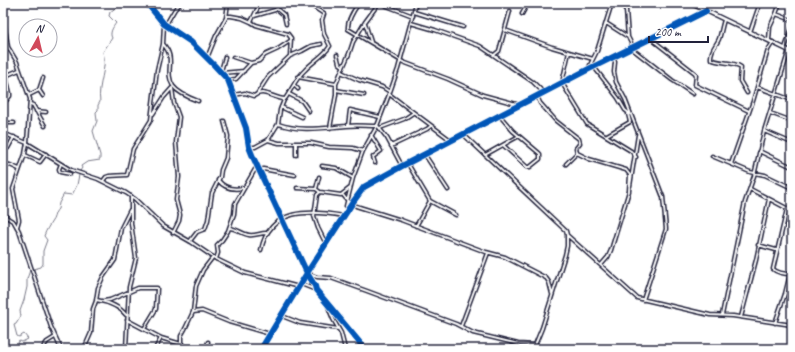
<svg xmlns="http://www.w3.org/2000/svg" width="795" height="352" font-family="Caveat,sans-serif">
	<rect width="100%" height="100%" fill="#fff"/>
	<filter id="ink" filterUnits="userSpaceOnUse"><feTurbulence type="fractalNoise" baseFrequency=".025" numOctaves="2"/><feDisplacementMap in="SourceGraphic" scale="8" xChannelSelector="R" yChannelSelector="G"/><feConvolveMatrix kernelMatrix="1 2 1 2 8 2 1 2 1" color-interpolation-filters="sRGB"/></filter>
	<g filter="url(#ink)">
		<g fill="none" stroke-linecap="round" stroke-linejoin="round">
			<path stroke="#7a7a88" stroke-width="1" d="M 80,171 L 82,168 L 81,166 L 87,162 L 100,160 L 100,155 L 93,131 L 97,121 L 96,112 L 98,110 L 98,105 L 100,102 C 97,85 108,68 103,52 L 112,38 C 109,33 113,27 116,23 L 109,16 L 110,12 L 117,7 L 118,3
				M 34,269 L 41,267 L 43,264 L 43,251 L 47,240 L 44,236 C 46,230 49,226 52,221 C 55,217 54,213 58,209 L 59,203 L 64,194 L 72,195 L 77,185 L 79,175
				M 24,349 L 24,345 L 20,346 L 18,342 L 20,341 L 22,342 L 28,339 L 24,334 L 19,337 L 17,336 L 14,325 L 16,324 L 21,316 L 20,311 L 24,300 L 27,287 L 27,279 L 30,270"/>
			<g stroke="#22223b" stroke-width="5">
				<path id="minor" d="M 359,3 C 354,10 347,20 348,29 L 403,62 L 448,79 L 483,95 L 520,105
					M 379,3 L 413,16
					M 620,3 L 626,10 L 628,37
					M 277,9 L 284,15 L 286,24
					M 414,12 L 463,27
					M 522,14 L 528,3
					M 776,14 L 792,20
					M 3,16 L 8,47 L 17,62 L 30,99 L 27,143 L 25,154 L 13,189 L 19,220 L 17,227
					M 227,16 L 231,16 L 242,18 L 251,22 L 256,25 L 288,34 L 291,38 L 290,56
					M 254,16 L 275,10 L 283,3
					M 724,20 C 722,26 721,33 719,39 C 716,46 710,50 711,59 C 720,64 732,61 741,67 L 740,81 L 747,93
					M 251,22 L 260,3
					M 365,23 L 371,42
					M 411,23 L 435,30 L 480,46 L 533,82 L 544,93
					M 606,23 L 628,37 L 633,47
					M 165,26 L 175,9 L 181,3
					M 505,30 L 552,47 L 593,59
					M 750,32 L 760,3
					M 650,38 L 695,73 L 696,75 L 695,85 L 749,111
					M 769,40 L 770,27 L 776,14 L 780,3
					M 163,44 C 177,59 164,71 173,86 C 178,93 190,98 198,101
					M 3,48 L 8,47
					M 631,48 L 672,80 L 693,94
					M 785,48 L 792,28
					M 569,52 L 562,83 L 587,124 L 631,151 L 636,157
					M 337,55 L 339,63 L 343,66
					M 494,55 L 499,51 L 510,11
					M 233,57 L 251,63
					M 613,57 L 615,62 L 614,72 L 616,82 L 625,99 L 663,197 L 666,229 L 643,300
					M 207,58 L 216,36 L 226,18 L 228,3
					M 594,67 L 618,98 L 625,110 L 630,114
					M 588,69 L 597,51 L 612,3
					M 221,71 L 225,57
					M 341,72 L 359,80 L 382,87 L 390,92
					M 222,73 L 244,71
					M 3,77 L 19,70
					M 298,77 L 336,84
					M 228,80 L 236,79 L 251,63 L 259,61 L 265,55 L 278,49 L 290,41
					M 294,85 L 298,89
					M 757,87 L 792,100
					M 172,88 L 174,103 L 179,117 L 176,142 L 179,177 L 176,200 L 180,215 L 179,221 L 173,233
					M 39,90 L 43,96
					M 336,90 L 364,95
					M 257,94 L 268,77 L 290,56 L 302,51 L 311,46 L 321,44
					M 289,94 L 302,101 L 309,111
					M 389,94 L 452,141
					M 29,95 L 39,90 L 43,78
					M 234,95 L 245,93 L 254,96 C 264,88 274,99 285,99 C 292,89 296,78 305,70 C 313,61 324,56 330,46 L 324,34 L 322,20 L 324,14 L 312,6
					M 537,96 L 540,103 L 556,121 L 579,139 L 580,143 L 576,148 L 577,153 L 589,159 L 626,170 L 630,175 L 629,191
					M 3,104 L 10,96 L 10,93 L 7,81 L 6,64
					M 30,104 L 33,105 L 45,126
					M 281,107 L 302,117
					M 36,111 L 46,112
					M 770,113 L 792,121
					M 153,114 L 164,97 L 172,88
					M 500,116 L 513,131 L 539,153 L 540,154 L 540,159 L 530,167 L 527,167 L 503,145
					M 3,123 L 14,123
					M 278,124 C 302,132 321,128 346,126 C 356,125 366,126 377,126
					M 377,125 L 387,138 L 402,166
					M 348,126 L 350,110 L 380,117
					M 330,128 L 336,95 L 336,84 L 341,72 L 349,54 L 353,42 L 365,22 L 379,3
					M 380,128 L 404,119 L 413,113
					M 764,131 L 792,143
					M 371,135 L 381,151 L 373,157 L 375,163
					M 464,135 L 566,231 L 567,235 L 637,298 L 710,315 L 733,316 L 792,325
					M 607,135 L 630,122 L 628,114
					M 268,140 L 278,124 L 280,110 L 284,100
					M 296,143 L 296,155
					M 391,146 L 427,129 L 431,126
					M 249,147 L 255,147 L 268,140 L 279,143 L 311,143 L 329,147 L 353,148 L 363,151
					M 8,148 L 14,137
					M 759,151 L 792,167
					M 25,155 L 40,162 L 46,154
					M 425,155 L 448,190
					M 485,155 L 519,136
					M 712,156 L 750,172 L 765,175 L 792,188
					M 3,164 L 10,165 L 19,169
					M 61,164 L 59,169 L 60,172 L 70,174
					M 408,164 L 430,201 L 416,226
					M 566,164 L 577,153
					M 731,164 L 753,101 L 768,50 L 773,42
					M 322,166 L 336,168 L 353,178
					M 260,171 L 263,169 L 295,175
					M 218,180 C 224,188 233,190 243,188
					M 103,181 L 106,177 L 109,176 L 127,175 L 133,149 L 151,120 L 157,70 L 163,44 L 164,24
					M 630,186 L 638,135
					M 297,188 L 316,189 L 320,192 L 341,195 L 350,188
					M 316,189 L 319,177
					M 750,189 L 792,211
					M 320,192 L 317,195 L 314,216 L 318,228 L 326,244
					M 343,195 L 351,205
					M 430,201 L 456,215
					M 353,202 L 356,206 L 401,220 L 486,252 L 505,257 L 546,278 L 549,282 L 552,294
					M 787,209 L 773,269 C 777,273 786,274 792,274
					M 347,212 L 346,206 L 353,178 L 363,151 L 377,126 L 390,92 L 398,69 L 416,3
					M 3,222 L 6,216
					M 229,228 C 236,228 242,234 249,235 C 255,236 260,233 266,233
					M 190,241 L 197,232 L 205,229 L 208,220 L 212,193 L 220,177 L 221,170 L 226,158 L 228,136 L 224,121
					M 758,245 L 776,250
					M 261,250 C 270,207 310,210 344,216
					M 216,259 L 218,253 L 217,245 L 222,240 L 228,231 L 234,214 L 235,204 L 257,166
					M 601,265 L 608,257 L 611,250 L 629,191
					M 307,273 L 317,277 L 331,278 L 367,291 L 456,324 L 473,333 L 518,344 L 535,345 L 542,328 L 565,255 L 567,246 L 567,235
					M 96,300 C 108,302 119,306 126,315
					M 104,301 L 110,300 L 138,288 L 157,288 L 156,309 L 144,329
					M 327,304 L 333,319 L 341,333 L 345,349
					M 193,312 L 202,311 L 229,322 L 270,334
					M 722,315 L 745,202 L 754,176 L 764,131 L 789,50
					M 282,316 L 300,323 L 338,329
					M 741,317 L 756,260 L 769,199
					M 127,320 L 161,338 L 181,344
					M 775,323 L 785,294 L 790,274
					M 461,326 L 488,253
					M 42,349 L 47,342 L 55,337
					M 84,349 L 91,333 L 93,309 L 96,301 L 98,288 L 103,277 L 115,260 L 121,228 L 130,210
					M 126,349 L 129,287 L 136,258 L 131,223 L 131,196
					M 155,349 L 161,338
					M 185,349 L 181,342 L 181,336 L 185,329 L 193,312 L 196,286 L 203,270 L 213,257
					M 206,349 L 208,342"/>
			</g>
			<g stroke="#22223b" stroke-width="5">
				<path id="tertiary" d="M 147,3 L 164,24 L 191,42 L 214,65 L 228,80 L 246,128 L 249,147 L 253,157 L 307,273 L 315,286 L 316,290 L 365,349
					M 3,133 L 27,143 L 71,170 L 98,179 L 126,193 L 135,199 L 163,226 L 191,242 L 216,259 L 245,273 L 299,287
					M 3,215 L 14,222 L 19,231 L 51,327 L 61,349
					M 301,284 L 316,290
					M 261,349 L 307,273 L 353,202 L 364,187 L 402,166 L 587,70 L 706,11"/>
			</g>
			<g stroke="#22223b" stroke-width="5.5">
				<path id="secondary" d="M 690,3 L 792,52"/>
			</g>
			<use href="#minor" stroke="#fff" stroke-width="2"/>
			<use href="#tertiary" stroke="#fff" stroke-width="2"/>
			<use href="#secondary" stroke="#fff" stroke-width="2.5"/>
			<g stroke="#fff" stroke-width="8">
				<path id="cycleway" d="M 147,3 L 164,24 L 191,42 L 214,65 L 228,80 L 246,128 L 249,147 L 253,157 L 307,273 L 315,286 L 316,290 L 365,349
					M 261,349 L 307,273 L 353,202 L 364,187 L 402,166 L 587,70 L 706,11"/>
			</g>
			<use href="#cycleway" stroke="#0057b8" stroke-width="6"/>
		</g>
	</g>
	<rect width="795" height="352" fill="none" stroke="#fff" stroke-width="16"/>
	<rect x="8" y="8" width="779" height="336" fill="none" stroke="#22223b" stroke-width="1.5" filter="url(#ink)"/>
	<g transform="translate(38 38) rotate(8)"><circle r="19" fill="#ffffff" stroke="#a7a7b1"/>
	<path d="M0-3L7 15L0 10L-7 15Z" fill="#d1495b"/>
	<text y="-6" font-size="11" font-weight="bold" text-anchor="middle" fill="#22223b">N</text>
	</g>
	<path d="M649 36v6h59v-6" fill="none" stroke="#22223b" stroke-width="2"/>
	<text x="655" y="36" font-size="12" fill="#22223b" stroke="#ffffff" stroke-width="3" paint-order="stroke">200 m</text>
</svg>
